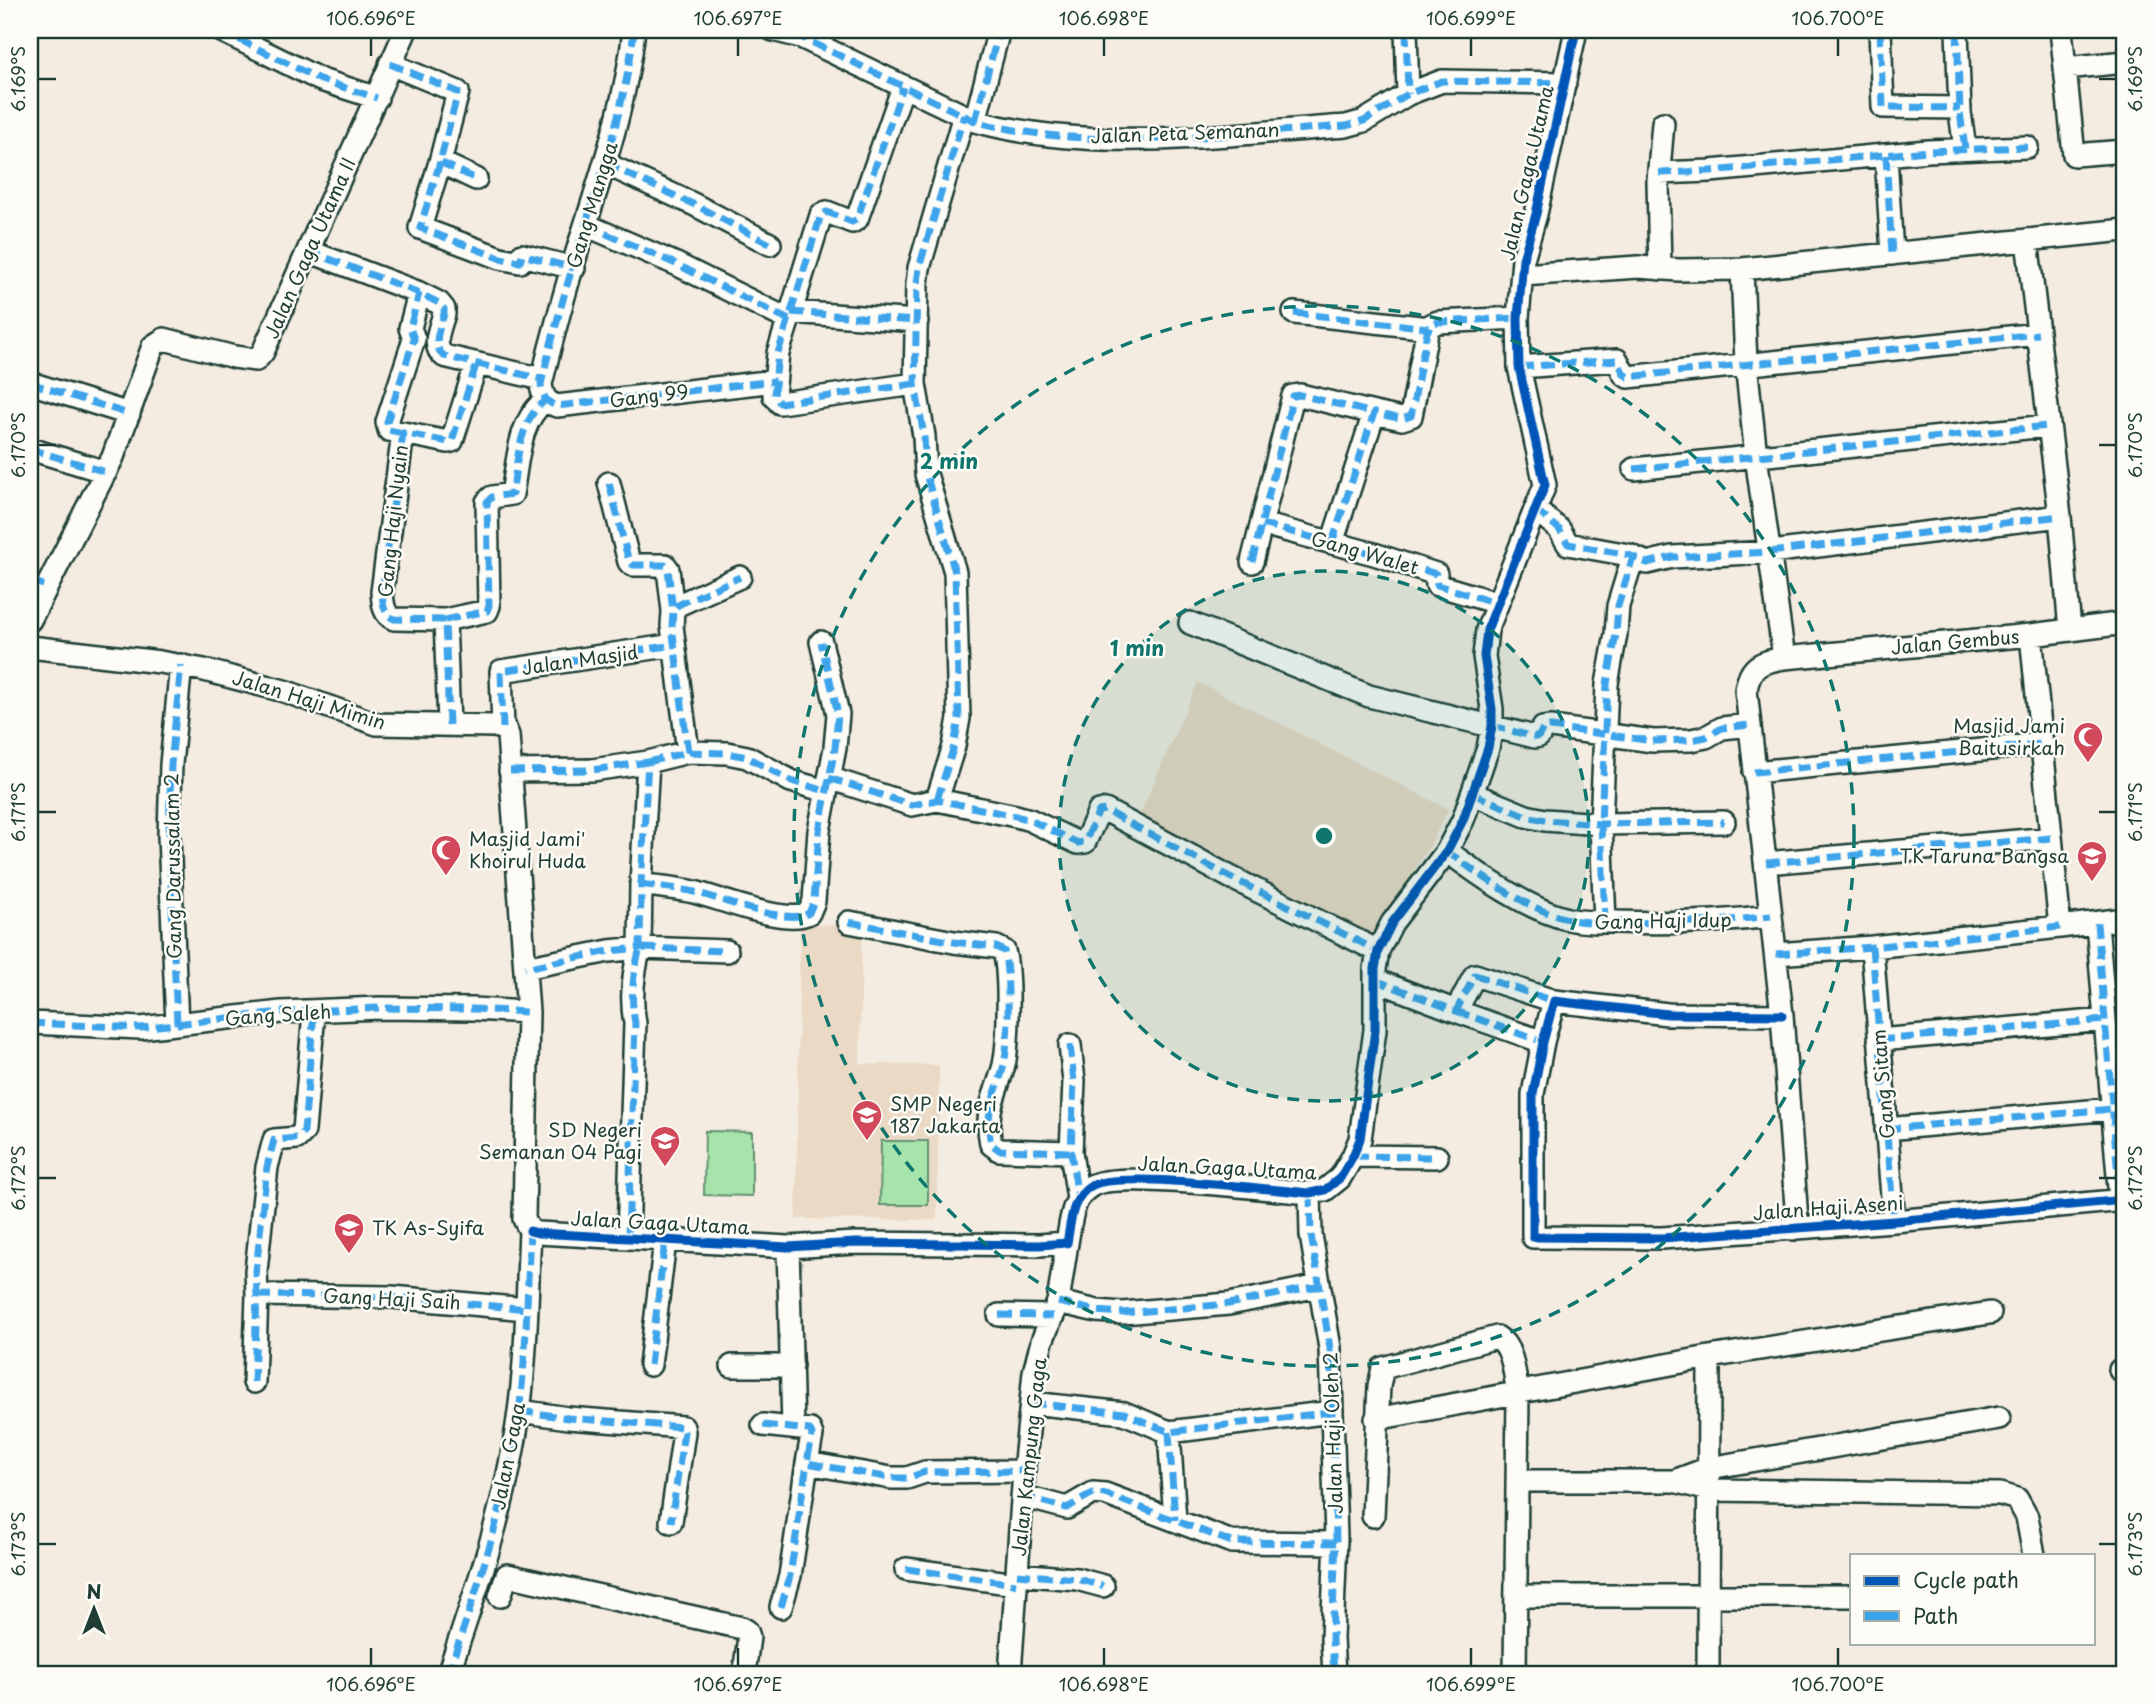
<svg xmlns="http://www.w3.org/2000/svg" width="2155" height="1704" font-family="'Playpen Sans',sans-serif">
	<rect width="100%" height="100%" fill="#f4ece0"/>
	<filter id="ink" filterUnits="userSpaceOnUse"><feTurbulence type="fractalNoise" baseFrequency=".0143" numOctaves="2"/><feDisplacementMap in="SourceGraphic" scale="14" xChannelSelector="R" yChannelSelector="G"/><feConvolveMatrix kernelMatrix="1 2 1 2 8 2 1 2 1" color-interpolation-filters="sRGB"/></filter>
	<g filter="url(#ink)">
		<path fill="#ead9c4" d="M 1198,682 L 1448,809 L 1431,844 L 1370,941 L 1136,823 Z
			M 800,925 L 862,925 L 860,1064 L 939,1065 L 937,1220 L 796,1219 Z"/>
		<path fill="#a6e4ab" stroke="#629070" stroke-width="2" d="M 705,1131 L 752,1132 L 752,1196 L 704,1195 Z
			M 881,1141 L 928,1141 L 928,1205 L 880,1205 Z"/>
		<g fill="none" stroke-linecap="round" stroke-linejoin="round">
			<g stroke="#1f3d34" stroke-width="26">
				<path id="minor" d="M 220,30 L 321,80 L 377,98
					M 634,30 C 627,96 606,160 586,223 C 569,276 554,330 541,384 C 542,395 546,403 557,406 L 775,381
					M 773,30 L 801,37 L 975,121 C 1095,154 1224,134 1346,126 L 1364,121 L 1408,94 L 1442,81 L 1565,83
					M 1406,30 L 1408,94
					M 1880,30 L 1883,107 L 1960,108
					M 1957,30 L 1960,112 L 1965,149
					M 2061,30 L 2065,68
					M 2125,62 L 2065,68 L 2074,155 L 2125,151
					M 390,64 L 458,92 L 440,162 L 476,179
					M 975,121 L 999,30
					M 1886,155 L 1892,254
					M 440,162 L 420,228 L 500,258 L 520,262 L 522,255 L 574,268
					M 606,164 L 693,204 L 770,244
					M 1659,173 L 1710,171 L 1928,151 L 2027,147
					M 586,225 L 676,264 L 789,320
					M 2027,240 L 2060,516 L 2070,630
					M 308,251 L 417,292 L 439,303 L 444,309 L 444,314 C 440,328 431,346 444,356 L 542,379
					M 1660,269 L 1658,181 L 1663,123
					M 1742,269 L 1746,363 L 1756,456 L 1784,658 C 1761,662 1750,665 1746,690 L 1782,1015 L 1797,1220 L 1793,1229
					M 1522,275 L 1638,267 L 1679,270 L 1742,269 L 2125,230
					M 791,312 L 821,215 L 827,212 L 852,222 L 857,219 L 903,87
					M 1294,313 L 1429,328
					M 1519,367 L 1617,360 L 1624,374 L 1628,377 L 2038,334
					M 30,383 L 129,414
					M 915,384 L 780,403 L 774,396 L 778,353 L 791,312 L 917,321
					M 403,433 L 389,430 L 387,422 L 414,339 L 410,328 L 419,293
					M 30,449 L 106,472
					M 1634,469 L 2047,426
					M 609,483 L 629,562 L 633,565 L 665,565 L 668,569 L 673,611
					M 1536,510 L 1559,529 L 1568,544 L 1629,555 L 1647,563 L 1672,557 L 1770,552 L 2060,516
					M 1262,524 L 1374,554 L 1436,574 L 1437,585 L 1497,603
					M 1332,543 L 1374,413 L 1402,419 L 1411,416 L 1427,332 L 1431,325 L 1438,322 L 1518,318
					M 1252,562 L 1293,396 L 1300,395 L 1374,413
					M 30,620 L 113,457 L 153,346 L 164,339 L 234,357 L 256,360 L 263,352 L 406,30
					M 445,620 L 487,611 L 489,606 L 487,502 L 492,497 L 512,494 C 518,462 518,420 546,400
					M 1190,623 L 1369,696 L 1535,737 L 1539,736 L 1543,728 L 1551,727 L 1653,741 L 1691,740 L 1706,737 L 1722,728 L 1750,725
					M 2031,635 L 2060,927 L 2125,919
					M 30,647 L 160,662 L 204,670 L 284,691 L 377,724 L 495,726 L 506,730 L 508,735 L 528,1012 L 524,1219 L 530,1231
					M 1784,658 L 2031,635 L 2125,623
					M 449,725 L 445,620 L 394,619 C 383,614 383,603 382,592 L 403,433 L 448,442 L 452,441 L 476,365
					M 503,728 L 501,671 L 674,645
					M 688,752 L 672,626 L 673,611 L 678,605 L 740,577
					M 648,762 L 688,752 L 727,753 L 747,757 L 791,781 L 826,791
					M 510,771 L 592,770 L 648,762 L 641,884 L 640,948 L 609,951 L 525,968
					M 1754,772 L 2043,744
					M 829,778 L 912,805 L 937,800 L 1016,816 L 1030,820 L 1078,843 L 1085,842 L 1099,811 L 1105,810 L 1230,877 L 1378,951
					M 1473,794 L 1526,816 L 1545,820 L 1601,824 L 1724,822
					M 937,800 L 954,746 L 959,718 L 955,572 L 926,474 L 924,436 L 915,384 L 917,284 L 919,268 L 964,115
					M 1447,851 C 1479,875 1528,910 1568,919 C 1584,923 1599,922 1616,922 C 1667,924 1720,922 1771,916
					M 1766,863 L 2051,838
					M 641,884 C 658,887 677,888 694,892 C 719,898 787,926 809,913 L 814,901 L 819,831 L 835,748 L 838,714 L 821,642
					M 849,922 L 954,942 L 996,947 L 1004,951 C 1010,973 1009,1041 1004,1065 C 996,1096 984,1109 991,1144 L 999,1150 L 1071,1152
					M 1605,922 L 1601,824 L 1607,684 L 1616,634 L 1618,606 L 1633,557
					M 2097,923 L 2120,1200
					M 1872,947 L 1894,1221
					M 1776,954 L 1872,947 L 2060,927
					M 1375,980 L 1456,1011 L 1475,975 L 1554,1001
					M 1456,1011 L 1543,1042
					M 1782,1015 L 1668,1014 L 1554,1001 L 1543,1042 L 1533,1094 L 1533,1237 L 1662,1238 L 1894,1221 L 2125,1200
					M 30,1023 L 141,1028 L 281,1012 L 380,1008 L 473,1009 L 528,1012
					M 177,1024 L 169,836 L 171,764 L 181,665
					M 1879,1040 L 2105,1020
					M 1070,1045 L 1074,1081 L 1071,1152 L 1078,1199
					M 1886,1129 L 2112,1109
					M 1353,1156 L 1437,1157
					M 1310,1193 L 1311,1235 L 1330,1348 L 1336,1538 L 1332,1639 L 1334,1674
					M 530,1231 L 538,1233 L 788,1247 L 855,1243 L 1039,1245 L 1067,1243 C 1071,1222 1071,1198 1091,1186 C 1115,1170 1273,1190 1310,1193 L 1325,1190 L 1340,1178 L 1353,1156 L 1360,1139 L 1375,1030 L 1375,969 L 1378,951 L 1392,923 L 1447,851 L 1463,820 L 1488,748 L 1492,726 L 1492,709 L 1484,656 L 1487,630 L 1545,485 L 1519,367 L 1518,318 L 1523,259 L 1536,214 L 1576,30
					M 628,1238 L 635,1023 C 630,997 633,973 640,948 L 727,951
					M 788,1247 L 793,1427
					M 257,1295 L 392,1297 L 527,1309
					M 1058,1302 L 1097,1311 L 1122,1313 L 1229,1304 L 1319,1286
					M 999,1315 L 1053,1316
					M 650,1365 L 665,1241
					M 732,1366 L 792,1366
					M 2120,1370 L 2125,1370
					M 254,1382 L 257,1295 L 256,1271 L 267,1167 L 274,1140 L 297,1138 L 304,1131 L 314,1012
					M 1031,1403 L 1124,1413 L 1169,1432 L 1332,1412
					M 520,1411 L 568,1418 L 683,1427 L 684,1432 L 671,1522
					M 1376,1419 L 1709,1357 L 1990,1313
					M 763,1425 L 810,1430 L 812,1435 L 807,1463 L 891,1478 L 907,1478 L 925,1472 L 1024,1471
					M 1169,1432 L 1175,1520
					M 1518,1481 L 1674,1481 L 1709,1468 L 1999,1418
					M 1674,1481 L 1709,1490 L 2000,1494 L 2017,1499 L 2027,1517 L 2034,1555
					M 1022,1496 L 1067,1508 L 1093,1493 L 1105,1494 L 1232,1542 L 1336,1543
					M 1373,1516 L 1379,1386 L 1383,1368 L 1497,1337 C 1514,1347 1514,1375 1518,1393 L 1515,1674
					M 906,1569 L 1016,1584
					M 1017,1574 L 1077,1579 L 1103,1586
					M 500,1596 L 507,1575 L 742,1628 L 747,1631 L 749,1637 L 744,1674
					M 1516,1596 L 1852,1596
					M 781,1607 L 790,1576 L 807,1463
					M 448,1674 C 477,1589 507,1502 519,1412 C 527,1352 527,1291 530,1231
					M 1010,1674 L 1024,1471 L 1034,1372 L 1042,1341 L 1058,1302 L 1067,1243
					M 1708,1674 L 1709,1357"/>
			</g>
			<use href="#minor" stroke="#fdfcf7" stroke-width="21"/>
			<path stroke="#3da4eb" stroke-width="7" stroke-dasharray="14 7" stroke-linecap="butt" d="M 220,30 L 321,80 L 377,98
				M 634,30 C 627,96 606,160 586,223 C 569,276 554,330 541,384 C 542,395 546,403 557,406 L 775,381
				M 773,30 L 801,37 L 975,121 C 1095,154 1224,134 1346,126 L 1364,121 L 1408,94 L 1442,81 L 1565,83
				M 1406,30 L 1408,94
				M 1880,30 L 1883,107 L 1960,108
				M 1957,30 L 1960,112 L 1965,149
				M 390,64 L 458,92 L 440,162 L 476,179
				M 975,121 L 999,30
				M 1886,155 L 1892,254
				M 440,162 L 420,228 L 500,258 L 520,262 L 522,255 L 574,268
				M 606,164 L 693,204 L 770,244
				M 1659,173 L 1710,171 L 1928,151 L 2027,147
				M 586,225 L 676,264 L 789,320
				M 308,251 L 417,292 L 439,303 L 444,309 L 444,314 C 440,328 431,346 444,356 L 542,379
				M 791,312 L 821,215 L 827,212 L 852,222 L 857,219 L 903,87
				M 1294,313 L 1429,328
				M 1519,367 L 1617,360 L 1624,374 L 1628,377 L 2038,334
				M 30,383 L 129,414
				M 915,384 L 780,403 L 774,396 L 778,353 L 791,312 L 917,321
				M 403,433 L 389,430 L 387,422 L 414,339 L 410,328 L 419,293
				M 30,449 L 106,472
				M 1634,469 L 2047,426
				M 609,483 L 629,562 L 633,565 L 665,565 L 668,569 L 673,611
				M 1536,510 L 1559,529 L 1568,544 L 1629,555 L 1647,563 L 1672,557 L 1770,552 L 2060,516
				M 1262,524 L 1374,554 L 1436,574 L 1437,585 L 1497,603
				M 1332,543 L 1374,413 L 1402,419 L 1411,416 L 1427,332 L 1431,325 L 1438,322 L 1518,318
				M 1252,562 L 1293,396 L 1300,395 L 1374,413
				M 30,581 L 47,586
				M 445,620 L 487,611 L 489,606 L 487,502 L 492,497 L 512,494 C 518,462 518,420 546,400
				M 449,725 L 445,620 L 394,619 C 383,614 383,603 382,592 L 403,433 L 448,442 L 452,441 L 476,365
				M 1492,726 L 1535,737 L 1539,736 L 1543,728 L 1551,727 L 1653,741 L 1691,740 L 1706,737 L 1722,728 L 1750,725
				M 503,728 L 501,671 L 674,645
				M 688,752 L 672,626 L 673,611 L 678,605 L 740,577
				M 648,762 L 688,752 L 727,753 L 747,757 L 791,781 L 826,791
				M 510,771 L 592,770 L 648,762 L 641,884 L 640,948 L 609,951 L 525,968
				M 1754,772 L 2043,744
				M 829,778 L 912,805 L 937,800 L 1016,816 L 1030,820 L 1078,843 L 1085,842 L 1099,811 L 1105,810 L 1230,877 L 1378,951
				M 1473,794 L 1526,816 L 1545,820 L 1601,824 L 1724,822
				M 937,800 L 954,746 L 959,718 L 955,572 L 926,474 L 924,436 L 915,384 L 917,284 L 919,268 L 964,115
				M 1447,851 C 1479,875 1528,910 1568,919 C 1584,923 1599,922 1616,922 C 1667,924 1720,922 1771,916
				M 1766,863 L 2051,838
				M 641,884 C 658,887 677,888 694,892 C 719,898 787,926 809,913 L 814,901 L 819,831 L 835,748 L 838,714 L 821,642
				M 849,922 L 954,942 L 996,947 L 1004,951 C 1010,973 1009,1041 1004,1065 C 996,1096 984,1109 991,1144 L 999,1150 L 1071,1152
				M 1605,922 L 1601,824 L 1607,684 L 1616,634 L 1618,606 L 1633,557
				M 2097,923 L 2120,1200
				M 1872,947 L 1894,1221
				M 1776,954 L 1872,947 L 2060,927
				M 1375,980 L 1456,1011 L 1475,975 L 1554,1001
				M 1456,1011 L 1543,1042
				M 30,1023 L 141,1028 L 281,1012 L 380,1008 L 473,1009 L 528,1012
				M 177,1024 L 169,836 L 171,764 L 181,665
				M 1879,1040 L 2105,1020
				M 1070,1045 L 1074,1081 L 1071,1152 L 1078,1199
				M 1886,1129 L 2112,1109
				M 1353,1156 L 1437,1157
				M 1310,1193 L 1311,1235 L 1330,1348 L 1336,1538 L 1332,1639 L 1334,1674
				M 628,1238 L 635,1023 C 630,997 633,973 640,948 L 727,951
				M 257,1295 L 392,1297 L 527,1309
				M 1058,1302 L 1097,1311 L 1122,1313 L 1229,1304 L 1319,1286
				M 999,1315 L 1053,1316
				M 650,1365 L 665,1241
				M 254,1382 L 257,1295 L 256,1271 L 267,1167 L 274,1140 L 297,1138 L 304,1131 L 314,1012
				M 1031,1403 L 1124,1413 L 1169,1432 L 1332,1412
				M 520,1411 L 568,1418 L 683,1427 L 684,1432 L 671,1522
				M 763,1425 L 810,1430 L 812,1435 L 807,1463 L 891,1478 L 907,1478 L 925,1472 L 1024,1471
				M 1169,1432 L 1175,1520
				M 1022,1496 L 1067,1508 L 1093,1493 L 1105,1494 L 1232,1542 L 1336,1543
				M 906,1569 L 1016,1584
				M 1017,1574 L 1077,1579 L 1103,1586
				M 781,1607 L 790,1576 L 807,1463
				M 448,1674 C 477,1589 507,1502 519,1412 C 527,1352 527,1291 530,1231"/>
			<g stroke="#fdfcf7" stroke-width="13">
				<path id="cycleway" d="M 1782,1015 L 1668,1014 L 1554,1001 L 1543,1042 L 1533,1094 L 1533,1237 L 1662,1238 L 1894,1221 L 2125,1200
					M 530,1231 L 538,1233 L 788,1247 L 855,1243 L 1039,1245 L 1067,1243 C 1071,1222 1071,1198 1091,1186 C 1115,1170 1273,1190 1310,1193 L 1325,1190 L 1340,1178 L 1353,1156 L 1360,1139 L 1375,1030 L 1375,969 L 1378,951 L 1392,923 L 1447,851 L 1463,820 L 1488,748 L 1492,726 L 1492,709 L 1484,656 L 1487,630 L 1545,485 L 1519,367 L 1518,318 L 1523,259 L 1536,214 L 1576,30"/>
			</g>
			<use href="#cycleway" stroke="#0057b8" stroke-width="9"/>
		</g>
	</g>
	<path fill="none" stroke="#1f3d34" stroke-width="2.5" d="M 371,38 L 371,56M 738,38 L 738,56M 1104,38 L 1104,56M 1471,38 L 1471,56M 1838,38 L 1838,56M 38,79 L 56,79M 2099,79 L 2116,79M 38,445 L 56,445M 2099,445 L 2116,445M 38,812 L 56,812M 2099,812 L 2116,812M 38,1178 L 56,1178M 2099,1178 L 2116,1178M 38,1544 L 56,1544M 2099,1544 L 2116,1544M 371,1648 L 371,1666M 738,1648 L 738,1666M 1104,1648 L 1104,1666M 1471,1648 L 1471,1666M 1838,1648 L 1838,1666"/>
	<circle cx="1324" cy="836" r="265" fill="#0f766e" fill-opacity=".12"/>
	<g fill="none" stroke="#0f766e" stroke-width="3.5" stroke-dasharray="12 9">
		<circle cx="1324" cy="836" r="265"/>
		<circle cx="1324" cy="836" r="530"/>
	</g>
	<defs>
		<g id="mosque-pin" transform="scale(1.575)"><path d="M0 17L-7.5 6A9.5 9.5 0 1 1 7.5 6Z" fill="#d1495b" stroke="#fdfcf7"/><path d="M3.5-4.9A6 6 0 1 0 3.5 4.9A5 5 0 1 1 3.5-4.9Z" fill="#fff"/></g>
		<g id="school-pin" transform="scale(1.575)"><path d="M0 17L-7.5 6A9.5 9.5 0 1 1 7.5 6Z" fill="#d1495b" stroke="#fdfcf7"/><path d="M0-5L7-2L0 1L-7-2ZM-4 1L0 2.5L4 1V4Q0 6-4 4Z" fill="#fff"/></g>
	</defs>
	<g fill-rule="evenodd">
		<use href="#mosque-pin" x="2088" y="737"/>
		<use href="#mosque-pin" x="446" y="850"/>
		<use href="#school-pin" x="2092" y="856"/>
		<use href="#school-pin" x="867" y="1115"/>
		<use href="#school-pin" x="665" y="1141"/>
		<use href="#school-pin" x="349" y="1228"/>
	</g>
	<g text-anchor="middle" stroke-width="5" stroke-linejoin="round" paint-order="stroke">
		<g font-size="19" fill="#1f3d34" stroke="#fdfcf7">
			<text transform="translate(1185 133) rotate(-2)" y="7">Jalan Peta Semanan</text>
			<text transform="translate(1527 173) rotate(-77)" y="7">Jalan Gaga Utama</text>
			<text transform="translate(592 205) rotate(-73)" y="7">Gang Mangga</text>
			<text transform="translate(310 248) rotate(-66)" y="7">Jalan Gaga Utama II</text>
			<text transform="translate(649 396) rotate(-7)" y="7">Gang 99</text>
			<text transform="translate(393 521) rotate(-84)" y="7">Gang Haji Nyain</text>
			<text transform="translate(1365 553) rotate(16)" y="7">Gang Walet</text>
			<text transform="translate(1955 642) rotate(-5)" y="7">Jalan Gembus</text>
			<text transform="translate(580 660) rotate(-8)" y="7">Jalan Masjid</text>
			<text transform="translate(309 700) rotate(17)" y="7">Jalan Haji Mimin</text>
			<text transform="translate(173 866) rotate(-91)" y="7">Gang Darussalam 2</text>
			<text transform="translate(1663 921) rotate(-1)" y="7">Gang Haji Idup</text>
			<text transform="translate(278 1015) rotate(-4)" y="7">Gang Saleh</text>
			<text transform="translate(1883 1084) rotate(-95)" y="7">Gang Sitam</text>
			<text transform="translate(1227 1168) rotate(3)" y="7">Jalan Gaga Utama</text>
			<text transform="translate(1828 1208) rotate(-4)" y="7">Jalan Haji Aseni</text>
			<text transform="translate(660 1223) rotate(3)" y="7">Jalan Gaga Utama</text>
			<text transform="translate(392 1299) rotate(3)" y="7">Gang Haji Saih</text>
			<text transform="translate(1333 1433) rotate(-92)" y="7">Jalan Haji Oleh 2</text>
			<text transform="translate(508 1456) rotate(-79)" y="7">Jalan Gaga</text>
			<text transform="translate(1029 1457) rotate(-84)" y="7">Jalan Kampung Gaga</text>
		</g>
		<g font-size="19" fill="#1f3d34" stroke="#fdfcf7" text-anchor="end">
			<text x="2065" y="733">Masjid Jami<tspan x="2065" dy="22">Baitusirkah</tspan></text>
			<text x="469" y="846" text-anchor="start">Masjid Jami'<tspan x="469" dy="22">Khoirul Huda</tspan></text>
			<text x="2069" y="863">TK Taruna Bangsa</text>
			<text x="890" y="1111" text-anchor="start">SMP Negeri<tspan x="890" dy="22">187 Jakarta</tspan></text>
			<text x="642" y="1137">SD Negeri<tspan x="642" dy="22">Semanan 04 Pagi</tspan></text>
			<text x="372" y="1235" text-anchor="start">TK As-Syifa</text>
		</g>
	</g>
	<circle cx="1324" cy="836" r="10" fill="#0f766e" stroke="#fdfcf7" stroke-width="3.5"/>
	<g font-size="21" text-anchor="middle" font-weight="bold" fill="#0f766e" stroke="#fdfcf7" stroke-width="5" stroke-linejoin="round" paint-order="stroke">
		<text x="949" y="469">2 min</text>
		<text x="1137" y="656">1 min</text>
	</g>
	<rect width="2155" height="1704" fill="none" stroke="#fdfcf7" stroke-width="77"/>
	<rect x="1850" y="1554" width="245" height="91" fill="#fdfcf7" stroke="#a4b0a9" stroke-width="2"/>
	<rect x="1864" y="1576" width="35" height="10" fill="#0057b8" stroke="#a4b0a9" stroke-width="2"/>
	<text x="1913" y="1588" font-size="21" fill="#1f3d34">Cycle path</text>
	<rect x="1864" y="1611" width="35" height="10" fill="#3da4eb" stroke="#a4b0a9" stroke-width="2"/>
	<text x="1913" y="1624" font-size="21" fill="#1f3d34">Path</text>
	<g transform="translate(94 1609)" stroke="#fdfcf7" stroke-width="5" paint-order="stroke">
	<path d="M0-5L12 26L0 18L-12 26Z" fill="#1f3d34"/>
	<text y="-10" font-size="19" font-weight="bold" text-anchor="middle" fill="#1f3d34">N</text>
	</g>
	<rect x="38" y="38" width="2078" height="1628" fill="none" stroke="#1f3d34" stroke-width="2.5"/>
	<g font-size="18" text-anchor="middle" fill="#1f3d34">
		<text x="371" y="25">106.696°E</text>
		<text x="738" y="25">106.697°E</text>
		<text x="1104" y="25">106.698°E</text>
		<text x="1471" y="25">106.699°E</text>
		<text x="1838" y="25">106.700°E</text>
		<text transform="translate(19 79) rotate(-90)" y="6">6.169°S</text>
		<text transform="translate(2136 79) rotate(-90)" y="6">6.169°S</text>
		<text transform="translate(19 445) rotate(-90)" y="6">6.170°S</text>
		<text transform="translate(2136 445) rotate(-90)" y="6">6.170°S</text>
		<text transform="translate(19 812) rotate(-90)" y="6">6.171°S</text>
		<text transform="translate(2136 812) rotate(-90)" y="6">6.171°S</text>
		<text transform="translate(19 1178) rotate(-90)" y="6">6.172°S</text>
		<text transform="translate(2136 1178) rotate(-90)" y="6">6.172°S</text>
		<text transform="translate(19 1544) rotate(-90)" y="6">6.173°S</text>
		<text transform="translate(2136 1544) rotate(-90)" y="6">6.173°S</text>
		<text x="371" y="1691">106.696°E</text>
		<text x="738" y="1691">106.697°E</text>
		<text x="1104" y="1691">106.698°E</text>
		<text x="1471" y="1691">106.699°E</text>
		<text x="1838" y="1691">106.700°E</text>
	</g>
</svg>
